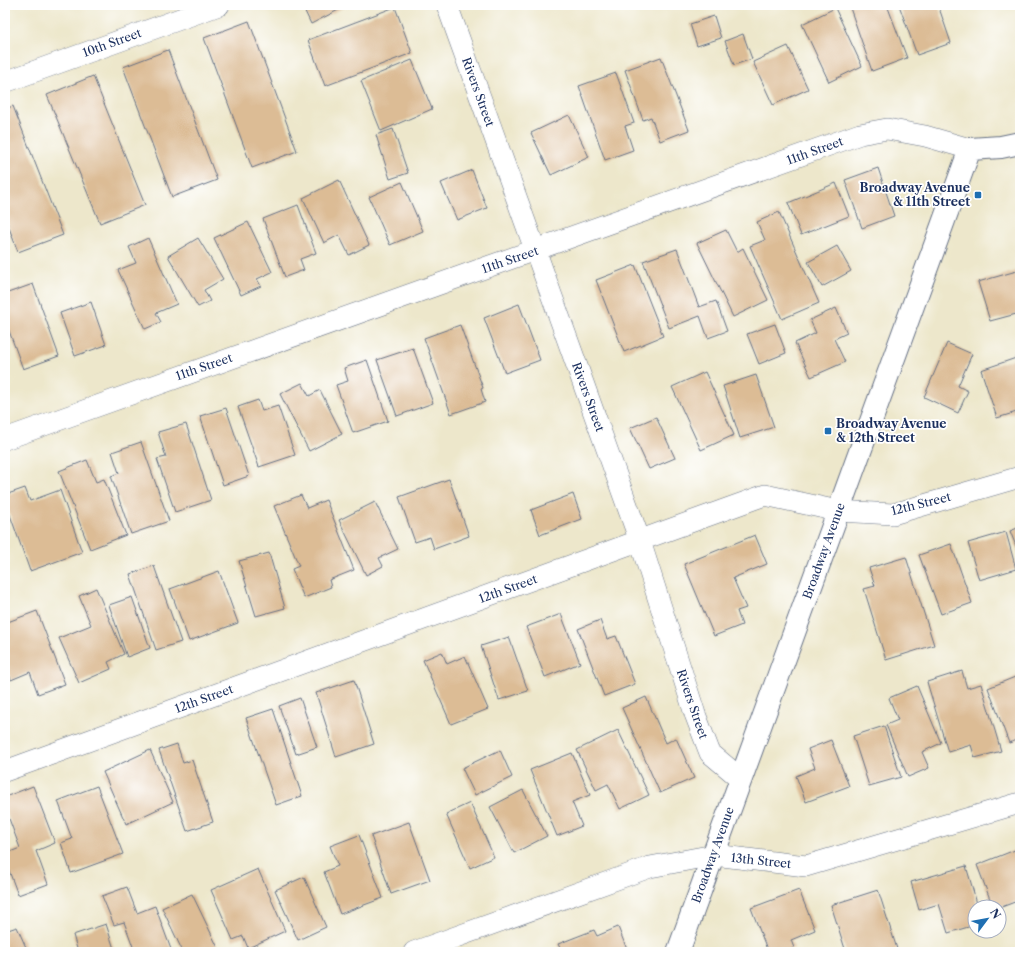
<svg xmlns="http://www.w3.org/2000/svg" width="1025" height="957" font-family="'Libre Caslon Text',serif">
	<rect width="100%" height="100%" fill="#fff"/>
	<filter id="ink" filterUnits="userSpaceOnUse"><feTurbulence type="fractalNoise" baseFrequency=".025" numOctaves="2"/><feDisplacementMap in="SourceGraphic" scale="8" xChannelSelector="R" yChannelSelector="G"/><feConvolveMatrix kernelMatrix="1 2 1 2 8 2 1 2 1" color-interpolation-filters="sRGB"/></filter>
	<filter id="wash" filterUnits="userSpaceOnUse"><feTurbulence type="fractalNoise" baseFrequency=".012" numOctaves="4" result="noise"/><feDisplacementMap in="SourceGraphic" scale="16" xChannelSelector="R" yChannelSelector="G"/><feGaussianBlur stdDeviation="0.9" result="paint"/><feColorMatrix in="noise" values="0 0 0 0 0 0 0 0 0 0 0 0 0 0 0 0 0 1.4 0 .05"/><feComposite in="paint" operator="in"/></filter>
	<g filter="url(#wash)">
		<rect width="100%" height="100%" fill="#ede7cb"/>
		<g id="blocks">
			<path fill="#dcbc95" d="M 302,5 L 348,5 L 311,24 Z
				M 849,5 L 887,5 L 907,58 L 872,71 Z
				M 899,5 L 938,5 L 951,43 L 917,55 Z
				M 395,7 L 412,53 L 325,86 L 308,40 Z
				M 835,8 L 862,66 L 829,82 L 802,24 Z
				M 714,16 L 721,38 L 697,46 L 690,24 Z
				M 249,21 L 297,151 L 252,168 L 204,38 Z
				M 743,34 L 752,59 L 734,65 L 725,41 Z
				M 788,46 L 808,89 L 773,105 L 753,62 Z
				M 168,50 L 217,180 L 172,197 L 123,67 Z
				M 661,57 L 689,130 L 660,141 L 651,117 L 643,120 L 625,70 Z
				M 412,60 L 432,109 L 381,131 L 361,81 Z
				M 616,73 L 634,123 L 625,126 L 633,150 L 605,160 L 579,86 Z
				M 93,76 L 145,205 L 100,223 L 47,95 Z
				M 13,106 L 63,235 L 18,252 L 5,217 L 5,109 Z
				M 569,115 L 589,157 L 551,175 L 531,133 Z
				M 393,129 L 408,173 L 390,179 L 376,135 Z
				M 878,168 L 894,216 L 862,228 L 845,180 Z
				M 472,170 L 487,208 L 457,220 L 441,183 Z
				M 339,180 L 369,245 L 349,255 L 339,235 L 324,243 L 303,198 Z
				M 402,182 L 423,231 L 390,245 L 369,197 Z
				M 836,183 L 849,216 L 801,235 L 788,203 Z
				M 298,205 L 316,253 L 300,259 L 304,270 L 285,277 L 263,219 Z
				M 779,212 L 819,303 L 782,319 L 750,246 L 765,240 L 757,222 Z
				M 248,222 L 272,272 L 257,279 L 261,286 L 241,295 L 214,238 Z
				M 726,230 L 737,252 L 743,248 L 768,300 L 733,317 L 697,243 Z
				M 148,238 L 177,304 L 156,313 L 161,322 L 145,329 L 118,270 L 136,263 L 129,247 Z
				M 198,238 L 223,279 L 204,290 L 210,301 L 198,307 L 168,256 Z
				M 837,246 L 851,271 L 822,287 L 808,262 Z
				M 677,249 L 699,307 L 716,301 L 727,331 L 708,338 L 700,316 L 669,328 L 643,261 Z
				M 635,265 L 663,336 L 624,352 L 596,280 Z
				M 1020,270 L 1020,313 L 990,321 L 978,282 Z
				M 33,284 L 59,356 L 23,369 L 5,320 L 5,294 Z
				M 91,302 L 106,345 L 75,356 L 60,313 Z
				M 519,304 L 540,360 L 505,373 L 484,318 Z
				M 836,308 L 847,333 L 834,339 L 845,362 L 811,377 L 795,343 L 816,333 L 810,320 Z
				M 775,324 L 786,353 L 759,364 L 747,334 Z
				M 460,325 L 483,388 L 481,389 L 485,402 L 451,414 L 424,338 Z
				M 947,343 L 972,354 L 958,386 L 968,391 L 958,413 L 924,397 Z
				M 413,348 L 433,403 L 397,416 L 377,360 Z
				M 1019,357 L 1020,411 L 997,418 L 981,370 Z
				M 367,360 L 388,421 L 353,433 L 336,385 L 348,381 L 344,368 Z
				M 705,372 L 734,435 L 701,450 L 672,387 Z
				M 756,375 L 774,427 L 740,438 L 723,386 Z
				M 302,383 L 309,396 L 320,390 L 342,434 L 309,451 L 280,394 Z
				M 258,400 L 262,411 L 278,406 L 295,455 L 259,467 L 238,407 Z
				M 226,408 L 249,476 L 223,485 L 200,416 Z
				M 656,417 L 675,458 L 649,469 L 630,428 Z
				M 186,424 L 211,500 L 175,512 L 157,459 L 166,457 L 158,432 Z
				M 141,442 L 169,521 L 131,534 L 111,476 L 119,473 L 112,452 Z
				M 87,460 L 96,482 L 104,479 L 126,535 L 90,549 L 59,471 Z
				M 449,479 L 469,536 L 434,549 L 430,537 L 415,542 L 399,497 Z
				M 25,488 L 30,501 L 60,490 L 82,552 L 30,571 L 5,501 L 5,495 Z
				M 573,494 L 582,519 L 540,535 L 531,510 Z
				M 301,495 L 307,508 L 326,500 L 354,570 L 329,580 L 331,587 L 304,598 L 292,569 L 299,566 L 274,506 Z
				M 375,502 L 398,549 L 379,558 L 383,566 L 366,575 L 339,520 Z
				M 1020,527 L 1020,556 L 1010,531 Z
				M 1006,532 L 1016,569 L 979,580 L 968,543 Z
				M 755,535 L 767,564 L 733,578 L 746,608 L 737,611 L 742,625 L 714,636 L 684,564 Z
				M 951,544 L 972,603 L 941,614 L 919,555 Z
				M 269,553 L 285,608 L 256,616 L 239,561 Z
				M 906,557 L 934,645 L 886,660 L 864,589 L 875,586 L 869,568 Z
				M 154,566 L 181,642 L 156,650 L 130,574 Z
				M 219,571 L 238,623 L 189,641 L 170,589 Z
				M 96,588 L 124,654 L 108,662 L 111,669 L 79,683 L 59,638 L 91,625 L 79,596 Z
				M 132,597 L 150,648 L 127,657 L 109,605 Z
				M 37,611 L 65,684 L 38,694 L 30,672 L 11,680 L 5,664 L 5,655 L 9,654 L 5,644 L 5,623 Z
				M 561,614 L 580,663 L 545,677 L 526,627 Z
				M 600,620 L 607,639 L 616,636 L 635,684 L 604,696 L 578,629 Z
				M 509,637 L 528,691 L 499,700 L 481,646 Z
				M 442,652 L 447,664 L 465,656 L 488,709 L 451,724 L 423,660 Z
				M 962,671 L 967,688 L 981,684 L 1001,751 L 975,758 L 971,745 L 948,752 L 927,682 Z
				M 1020,675 L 1020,739 L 1009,743 L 988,688 Z
				M 354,680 L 374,744 L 336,757 L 316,693 Z
				M 917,686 L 941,743 L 922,752 L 929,768 L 908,777 L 886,725 L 898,720 L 889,698 Z
				M 646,697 L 666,743 L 676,738 L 694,778 L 660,793 L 622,708 Z
				M 300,698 L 317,747 L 296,754 L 279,706 Z
				M 273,709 L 302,796 L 276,805 L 246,718 Z
				M 884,726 L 901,777 L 869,786 L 853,736 Z
				M 618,730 L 649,795 L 620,809 L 608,784 L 596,790 L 577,750 Z
				M 831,740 L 849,786 L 806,802 L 796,776 L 815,768 L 808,749 Z
				M 177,744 L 183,763 L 192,760 L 213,822 L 187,831 L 159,750 Z
				M 150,750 L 173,802 L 126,824 L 103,772 Z
				M 500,750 L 512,777 L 475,795 L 462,768 Z
				M 572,753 L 590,795 L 572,802 L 582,826 L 557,836 L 530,770 Z
				M 33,786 L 55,843 L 36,851 L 48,884 L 18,895 L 5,860 L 5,854 L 20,848 L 5,808 L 5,797 Z
				M 97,786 L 123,854 L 71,873 L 61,843 L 72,839 L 58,801 Z
				M 523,790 L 547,836 L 514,853 L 490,807 Z
				M 470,803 L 494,857 L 470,868 L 446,814 Z
				M 409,822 L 430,880 L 391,894 L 371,836 Z
				M 359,835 L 383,898 L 340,914 L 324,872 L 338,866 L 330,846 Z
				M 1020,848 L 1020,900 L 999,908 L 993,907 L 977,865 Z
				M 966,866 L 978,907 L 975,907 L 975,925 L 948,933 L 939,904 L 919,910 L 911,882 Z
				M 258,869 L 285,931 L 248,948 L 243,936 L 233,940 L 211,890 Z
				M 304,877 L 326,927 L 298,940 L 275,890 Z
				M 127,887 L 137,913 L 155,906 L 172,952 L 135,952 L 124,922 L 114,925 L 102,896 Z
				M 799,890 L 815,930 L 791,940 L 794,948 L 785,952 L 768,952 L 751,908 Z
				M 878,890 L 898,952 L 846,952 L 831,905 Z
				M 192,894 L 220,952 L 183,952 L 162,908 Z
				M 106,924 L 115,952 L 78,952 L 73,935 Z
				M 17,927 L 28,952 L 5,952 L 5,931 Z
				M 618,927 L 628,952 L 562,952 L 558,944 L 594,930 L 597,936 Z"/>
		</g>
	</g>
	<g filter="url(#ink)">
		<use href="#blocks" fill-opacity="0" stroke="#646f84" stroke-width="1"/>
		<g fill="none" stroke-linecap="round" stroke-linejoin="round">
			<g stroke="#646f84" stroke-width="22">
				<path id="street" d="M 447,5 L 640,541 L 695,714 L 710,753 L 741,779
					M 5,82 L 219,5
					M 5,439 L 860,134 L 887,129 L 925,136 L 970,149
					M 5,771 L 765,495 L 838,511 L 893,514 L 1020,477
					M 414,952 L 650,867 L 714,855 L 806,866 L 1020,803"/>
			</g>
			<g stroke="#646f84" stroke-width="24">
				<path id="secondary" d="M 678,952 L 970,149 L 1001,147 L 1020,143"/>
			</g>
			<use href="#street" stroke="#fff" stroke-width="21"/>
			<use href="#secondary" stroke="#fff" stroke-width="22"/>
		</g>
	</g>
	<g fill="#1f6fb2" stroke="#fff" stroke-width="1.5">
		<rect x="974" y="191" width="8" height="8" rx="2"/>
		<rect x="824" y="427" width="8" height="8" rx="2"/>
	</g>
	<g text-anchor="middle" stroke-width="3.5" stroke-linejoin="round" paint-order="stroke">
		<g font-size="12" fill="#1b2f5e" stroke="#fff">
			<text transform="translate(112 43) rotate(-20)" y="4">10th Street</text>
			<text transform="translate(478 92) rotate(70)" y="4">Rivers Street</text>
			<text transform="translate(815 151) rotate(-20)" y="4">11th Street</text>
			<text transform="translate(510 260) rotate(-19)" y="4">11th Street</text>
			<text transform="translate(204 367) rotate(-19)" y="4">11th Street</text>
			<text transform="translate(588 397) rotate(70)" y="4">Rivers Street</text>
			<text transform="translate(921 504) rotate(-14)" y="4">12th Street</text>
			<text transform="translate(824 551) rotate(-70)" y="4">Broadway Avenue</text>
			<text transform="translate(508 589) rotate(-20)" y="4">12th Street</text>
			<text transform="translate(204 699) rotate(-20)" y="4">12th Street</text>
			<text transform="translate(692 704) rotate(71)" y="4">Rivers Street</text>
			<text transform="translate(713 855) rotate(-70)" y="4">Broadway Avenue</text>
			<text transform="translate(761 861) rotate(6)" y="4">13th Street</text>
		</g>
		<g font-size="12" font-weight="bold" fill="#1b2f5e" stroke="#fff" text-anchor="end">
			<text x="970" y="192">Broadway Avenue<tspan x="970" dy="14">&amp; 11th Street</tspan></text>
			<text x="836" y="428" text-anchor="start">Broadway Avenue<tspan x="836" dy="14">&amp; 12th Street</tspan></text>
		</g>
	</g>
	<rect width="1025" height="957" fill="none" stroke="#fff" stroke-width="20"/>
	<g transform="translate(987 919) rotate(58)"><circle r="19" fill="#ffffff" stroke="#a4acbf"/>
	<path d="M0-3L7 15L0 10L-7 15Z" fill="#1f6fb2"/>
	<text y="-6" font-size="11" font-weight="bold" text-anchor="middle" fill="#1b2f5e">N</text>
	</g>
</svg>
